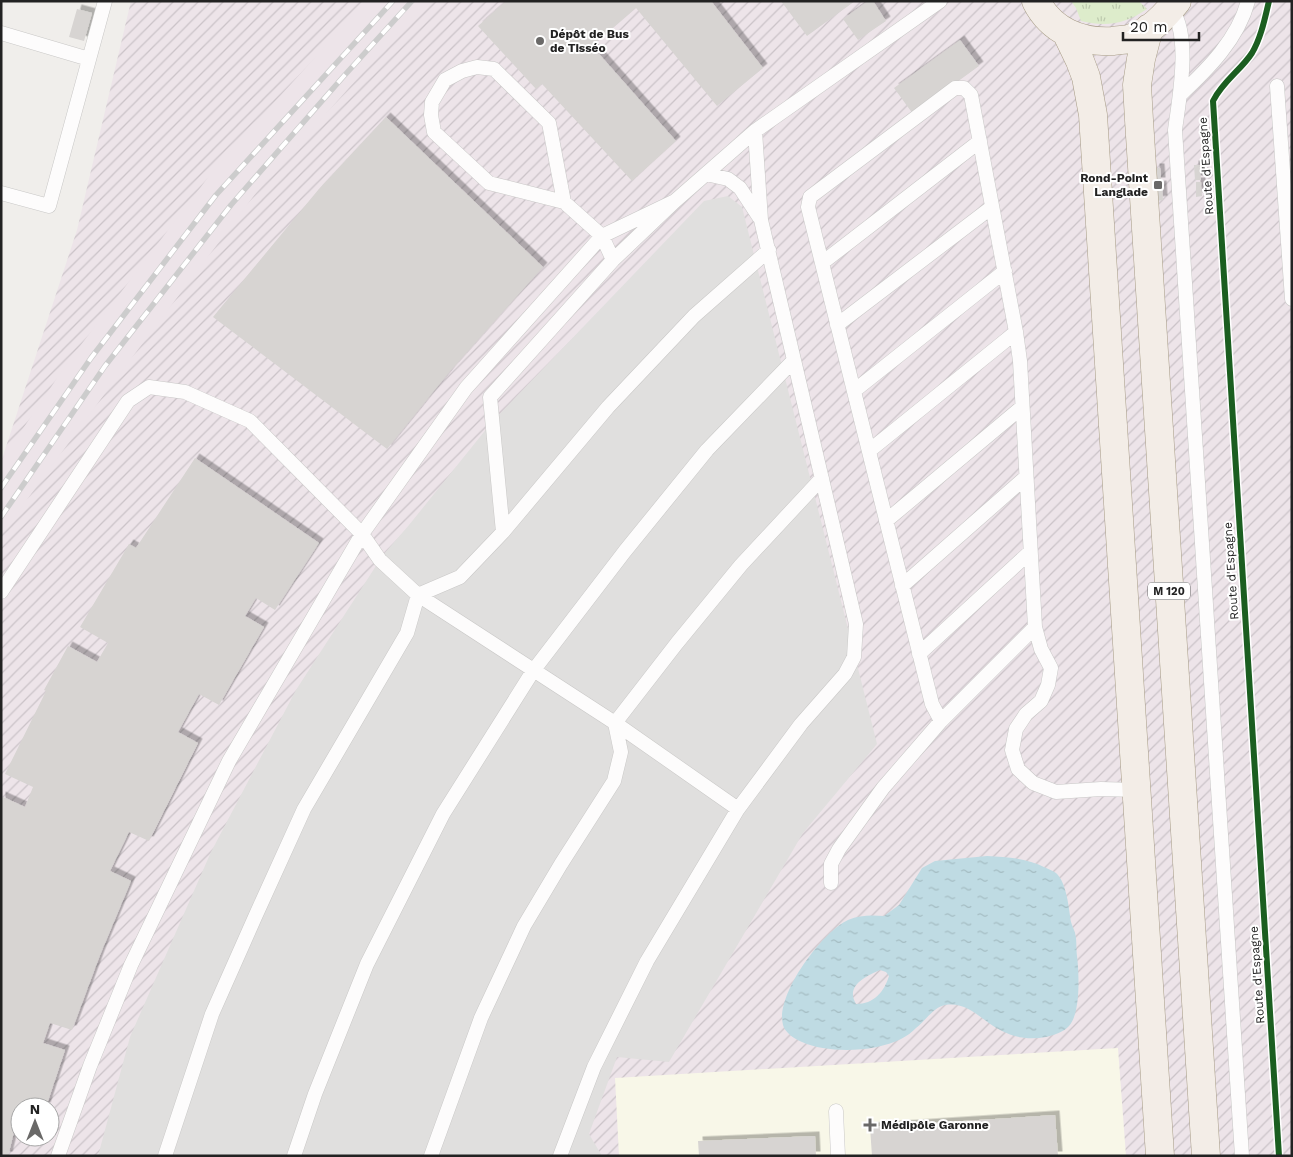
<svg xmlns="http://www.w3.org/2000/svg" width="1293" height="1157" font-family="'Work Sans',sans-serif">
	<defs>
		<pattern id="industrial-furrows" width="10" height="10" patternUnits="userSpaceOnUse" patternTransform="scale(1.25)"><rect width="10" height="10" fill="#ede4e9"/><path d="M-1 1l2-2M0 10L10 0M9 11l2-2" fill="none" stroke="#cbc3c8"/></pattern>
		<pattern id="grass-tufts" width="24" height="20" patternUnits="userSpaceOnUse" patternTransform="scale(1.25)"><rect width="24" height="20" fill="#ddeccb"/><path d="M3 7l-1-3M5 7V3M7 7l1-3M15 17l-1-3M17 17v-4M19 17l1-3" fill="none" stroke="#bdcaae"/></pattern>
		<pattern id="water-ripples" width="26" height="14" patternUnits="userSpaceOnUse" patternTransform="scale(1.25)"><rect width="26" height="14" fill="#bfdbe3"/><path d="M2 4q2-2 4 0t4 0M15 11q2-2 4 0t4 0" fill="none" stroke="#a4bcc2"/></pattern>
		<filter id="shadow"><feDropShadow dx="4.5" dy="-4.5" stdDeviation="0" flood-color="#0004"/></filter>
	</defs>
	<rect width="100%" height="100%" fill="#f0eeeb"/>
	<path fill="url(#industrial-furrows)" fill-rule="evenodd" d="M 131,1 L 1292,1 L 1292,1156 L 1,1156 L 1,462 L 77,230 ZM 20,1107 L 50,1107 L 50,1137 L 20,1137 Z"/>
	<path fill="#f8f7e8" d="M 1118,1048 L 1126,1156 L 619,1156 L 615,1078 Z"/>
	<path fill="#ede4e9" d="M 366,1 L 428,1 L 401,29 L 256,193 L 109,388 L 1,535 L 1,461 L 68,362 L 216,167 Z"/>
	<path fill="url(#grass-tufts)" d="M 1071,1 L 1139,1 L 1147,9 C 1125,24 1107,27 1081,21 L 1076,8 Z"/>
	<path fill="#e0dfde" d="M 728,196 L 742,207 L 877,744 L 803,833 L 669,1062 L 617,1057 L 589,1134 L 602,1156 L 98,1156 L 130,1037 L 211,852 L 296,690 L 383,555 L 409,525 L 492,422 L 704,201 Z"/>
	<path fill="url(#water-ripples)" fill-rule="evenodd" d="M 987,856 C 1008,857 1027,858 1046,868 C 1049,869 1053,871 1056,873 C 1067,883 1069,909 1071,922 C 1072,926 1074,929 1075,933 C 1077,940 1076,948 1077,956 C 1079,972 1081,1013 1069,1026 C 1064,1032 1054,1035 1046,1037 C 1030,1040 1016,1038 1002,1031 C 982,1022 970,1001 945,1005 C 934,1007 925,1021 916,1028 C 912,1032 907,1036 901,1039 C 875,1052 829,1054 802,1042 C 795,1039 785,1033 783,1025 C 775,995 822,932 848,920 C 860,915 871,915 884,916 L 899,905 L 922,868 L 935,861 ZM 880,970 L 886,972 L 889,976 C 884,992 874,1004 856,1004 C 845,986 866,976 880,970 Z"/>
	<path fill="#d7d4d2" filter="url(#shadow)" d="M 506,1 L 711,1 L 763,68 L 717,106 L 636,8 L 592,46 L 676,141 L 632,181 L 542,84 L 536,89 L 478,26 Z
		M 781,1 L 855,1 L 807,36 Z
		M 868,1 L 873,1 L 886,21 L 858,40 L 843,19 Z
		M 77,9 L 92,13 L 84,41 L 69,37 Z
		M 960,40 L 979,66 L 913,114 L 894,88 Z
		M 386,117 L 543,267 L 451,370 L 387,449 L 213,317 L 319,189 Z
		M 1194,165 L 1200,165 L 1201,180 L 1195,180 Z
		M 1155,168 L 1160,168 L 1161,182 L 1156,182 Z
		M 1196,182 L 1201,182 L 1202,196 L 1196,197 Z
		M 1162,185 L 1163,200 L 1157,201 L 1156,186 Z
		M 195,458 L 319,543 L 275,610 L 256,598 L 245,616 L 264,627 L 219,705 L 199,694 L 178,732 L 198,743 L 149,841 L 129,832 L 110,871 L 131,881 L 100,955 L 72,1030 L 50,1023 L 43,1043 L 65,1050 L 46,1107 L 20,1107 L 20,1134 L 14,1132 L 8,1156 L 1,1156 L 1,796 L 25,807 L 33,787 L 5,774 L 46,691 L 44,690 L 68,646 L 97,662 L 108,643 L 80,627 L 129,544 L 136,548 Z
		M 1055,1115 L 1058,1156 L 872,1156 L 870,1127 Z
		M 815,1136 L 816,1156 L 699,1156 L 698,1141 Z"/>
	<g fill="none" stroke-linecap="round" stroke-linejoin="round">
		<g stroke="#c9c8c7" stroke-width="15">
			<path id="service" d="M 1168,5 C 1193,29 1179,99 1175,130 L 1242,1156
				M 1,33 L 89,59
				M 1277,86 L 1292,299
				M 1180,95 C 1208,69 1238,39 1248,1
				M 706,174 L 728,179 L 740,188 L 759,217
				M 1,193 L 49,206 L 105,1
				M 613,260 L 675,201 L 755,131 L 940,1
				M 822,263 L 980,141
				M 837,325 L 992,207
				M 854,391 L 1005,271
				M 869,451 L 1016,332
				M 886,521 L 1022,407
				M 503,532 L 490,397 L 613,260 L 602,236 L 564,202 L 489,183 L 434,132 L 431,115 L 432,102 L 445,80 L 462,71 L 477,67 L 494,69 L 549,123 L 564,202
				M 902,586 L 1026,477
				M 1,592 L 128,401 L 149,387 L 185,392 L 250,421 L 362,534 L 380,560 L 418,595 L 615,723 L 738,809
				M 919,654 L 1030,552
				M 941,721 L 932,704 L 808,207 L 810,197 L 955,88 L 964,88 L 971,95 L 1016,332 L 1020,361 L 1035,627
				M 831,883 L 831,864 L 839,849 L 883,788 L 941,721 L 1035,627 L 1041,649 L 1051,668 L 1048,685 L 1041,701 L 1026,714 L 1016,729 L 1012,750 L 1018,769 L 1033,783 L 1056,792 L 1101,789 L 1136,790
				M 836,1111 L 838,1156
				M 58,1156 L 90,1066 L 131,965 L 229,761 L 362,534 L 466,388 L 602,236 L 675,201
				M 165,1156 L 212,1014 L 255,917 L 304,809 L 407,633 L 418,595 L 460,577 L 503,532 L 608,407 L 694,316 L 769,250
				M 294,1156 L 315,1094 L 367,964 L 443,814 L 533,671 L 625,551 L 707,450 L 794,360 L 761,220 L 755,131
				M 431,1156 L 481,1018 L 524,926 L 561,864 L 614,781 L 621,752 L 615,723 L 677,643 L 741,565 L 822,478
				M 560,1156 L 594,1067 L 647,961 L 738,809 L 801,724 L 845,674 L 854,657 L 856,624 L 794,360"/>
		</g>
		<g stroke="#a79c86" stroke-width="29">
			<path id="primary" d="M 1036,1 C 1051,31 1081,43 1113,41 C 1118,40 1124,40 1129,39 C 1149,33 1164,17 1177,1
				M 1149,28 L 1141,59 L 1137,85 L 1139,120 L 1206,1156
				M 1067,34 L 1080,61 L 1086,77 L 1093,115 L 1160,1156"/>
		</g>
		<use href="#service" stroke="#fdfcfc" stroke-width="14"/>
		<use href="#primary" stroke="#f3ede7" stroke-width="28"/>
		<g stroke="#ccc" stroke-width="5.5">
			<path id="rail" d="M 1,488 L 91,358 L 216,195 L 393,1
				M 1,517 L 105,366 L 231,205 L 343,77 L 412,1"/>
		</g>
		<use href="#rail" stroke="#fff" stroke-width="4" stroke-dasharray="11" stroke-linecap="butt"/>
		<g stroke="#fff" stroke-width="9">
			<path id="cycleway" d="M 1269,1 C 1265,18 1261,38 1252,53 C 1241,70 1223,81 1213,101 L 1279,1156"/>
		</g>
		<use href="#cycleway" stroke="#1b5e20" stroke-width="6"/>
	</g>
	<g fill="#6a6968" stroke="#fff" stroke-width="2">
		<circle cx="540" cy="41" r="5"/>
		<rect x="1153" y="180" width="10" height="10" rx="2.5"/>
		<path d="M867.5 1117.5h5v5h5v5h-5v5h-5v-5h-5v-5h5z"/>
	</g>
	<g text-anchor="middle" stroke-width="4" stroke-linejoin="round" paint-order="stroke">
		<rect fill="#fff" stroke="#646464" stroke-width="1" x="1148" y="582.5" width="42" height="17" rx="4"/>
		<g font-size="11" font-weight="bold" fill="#222">
			<text x="1169" y="595">M 120</text>
		</g>
		<g font-size="12" font-weight="bold" fill="#222" stroke="#fff" text-anchor="start">
			<text x="550" y="38">Dépôt de Bus<tspan x="550" dy="14">de Tisséo</tspan></text>
			<text x="1148" y="182" text-anchor="end">Rond-Point<tspan x="1148" dy="14">Langlade</tspan></text>
			<text x="881" y="1129">Médipôle Garonne</text>
		</g>
		<g font-size="12" fill="#222" stroke="#fff">
			<text transform="translate(1206 166) rotate(-94)" y="4">Route d'Espagne</text>
			<text transform="translate(1231 571) rotate(-94)" y="4">Route d'Espagne</text>
			<text transform="translate(1257 975) rotate(-94)" y="4">Route d'Espagne</text>
		</g>
	</g>
	<rect width="1293" height="1157" fill="none" stroke="#222222" stroke-width="5"/>
	<g transform="translate(35 1122)"><circle r="24" fill="#ffffff" stroke="#a7a7a7"/>
	<path d="M0-4L9 19L0 12L-9 19Z" fill="#6a6968"/>
	<text y="-8" font-size="14" font-weight="bold" text-anchor="middle" fill="#222222">N</text>
	</g>
	<path d="M1123 32v8h76v-8" fill="none" stroke="#222222" stroke-width="2.5"/>
	<text x="1130" y="32" font-size="15" fill="#222222" stroke="#ffffff" stroke-width="4" paint-order="stroke">20 m</text>
</svg>
